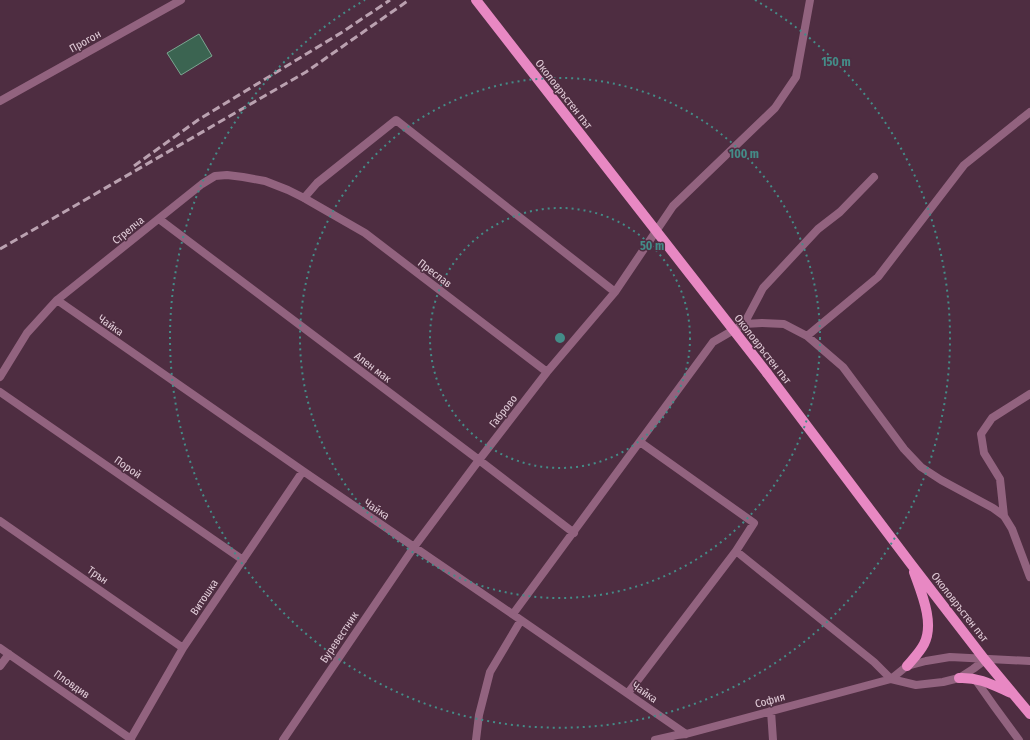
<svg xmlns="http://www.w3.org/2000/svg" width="1030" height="740" font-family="'Fira Sans Condensed',sans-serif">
	<rect width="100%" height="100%" fill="#4e2d41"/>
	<path fill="#3b6451" stroke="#7ba691" d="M 199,34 L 212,56 L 181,75 L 167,53 Z"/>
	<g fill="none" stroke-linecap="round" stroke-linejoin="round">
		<path stroke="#92637f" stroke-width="8" d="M 304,198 L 317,183 L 396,120 L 615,292
			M 159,219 L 479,460 L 574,533
			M 57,300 L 303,471 L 521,620 L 686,734
			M 744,324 L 763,288 L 818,229 L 840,212 L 874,177
			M 807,336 L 878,277 L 964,165 L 1030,112
			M 0,377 L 27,333 L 57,300 L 202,184 L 215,176 L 227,175 L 243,177 L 265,181 L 288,190 L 304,198 L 365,233 L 547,372
			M 0,392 L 243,560
			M 1004,516 L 1000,479 L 984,453 L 981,434 L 992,418 L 1030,394
			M 0,521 L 183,648
			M 736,551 L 874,662 L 891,679 L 916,685 L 943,682 L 959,678 L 973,669 L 985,660
			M 513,614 L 713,342 L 744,324 L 762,323 L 784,324 L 807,336 L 843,367 L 904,449 L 921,467 L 941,480 L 993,508 L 1004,516 L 1012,529 L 1030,577
			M 0,648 L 131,739
			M 0,666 L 9,654
			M 975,679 L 994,706 L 1019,740
			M 628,693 L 736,551 L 754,523 L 640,442
			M 771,711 L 773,740
			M 130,740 L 183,648 L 303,471
			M 283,740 L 414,547 L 479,460 L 547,372 L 615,292 L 673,206 L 775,108 L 796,77 L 810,0
			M 476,740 L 479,715 L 490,672 L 521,620
			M 655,740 L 677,735 L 686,734 L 891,679 L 907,666 L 926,661 L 950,657 L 1030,661"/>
		<path stroke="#92637f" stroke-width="8" d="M 0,101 L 181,0"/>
		<path stroke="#e888c3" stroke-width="10" d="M 767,373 L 911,564 L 985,660 L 1030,714
			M 907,666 C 913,659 920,652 924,644 C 935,623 921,592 914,572
			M 959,678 C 979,677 993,685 1011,693"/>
		<path stroke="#baa1b0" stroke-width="3" stroke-dasharray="8 4" stroke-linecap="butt" d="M 134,166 L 198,120 L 344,31 L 390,0
			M 0,249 L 306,72 L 409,0"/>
		<path stroke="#e888c3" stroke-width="10" d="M 476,0 L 767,373"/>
	</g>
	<g fill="none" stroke="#448c88" stroke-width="2" stroke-dasharray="2 4">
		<circle cx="560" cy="338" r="130"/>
		<circle cx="560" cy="338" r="260"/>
		<path d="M755 0A390 390 0 1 1 365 0"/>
	</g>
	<g text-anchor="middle" stroke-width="3" stroke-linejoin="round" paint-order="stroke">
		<g font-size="11" fill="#e1ccd8" stroke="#4e2d41">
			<text transform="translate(85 41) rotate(-29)" y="4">Прогон</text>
			<text transform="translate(564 94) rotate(52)" y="4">Околовръстен път</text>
			<text transform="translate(128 230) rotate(-39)" y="4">Стрелча</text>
			<text transform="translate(435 273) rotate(37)" y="4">Преслав</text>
			<text transform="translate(111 325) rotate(35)" y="4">Чайка</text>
			<text transform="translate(763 349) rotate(52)" y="4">Околовръстен път</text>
			<text transform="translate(373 367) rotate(37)" y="4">Ален мак</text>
			<text transform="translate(503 411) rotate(-52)" y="4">Габрово</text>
			<text transform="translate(128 467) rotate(35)" y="4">Порой</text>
			<text transform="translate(377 509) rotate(34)" y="4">Чайка</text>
			<text transform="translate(98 575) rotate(35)" y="4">Трън</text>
			<text transform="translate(204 597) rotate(-56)" y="4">Витошка</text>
			<text transform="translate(960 607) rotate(52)" y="4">Околовръстен път</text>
			<text transform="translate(339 637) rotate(-56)" y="4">Буревестник</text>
			<text transform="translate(72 684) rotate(35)" y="4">Пловдив</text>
			<text transform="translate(645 692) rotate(35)" y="4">Чайка</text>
			<text transform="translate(770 700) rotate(-15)" y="4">София</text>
		</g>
	</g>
	<circle cx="560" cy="338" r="6" fill="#448c88" stroke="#4e2d41" stroke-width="2"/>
	<g font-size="12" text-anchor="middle" font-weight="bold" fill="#448c88" stroke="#4e2d41" stroke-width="3" stroke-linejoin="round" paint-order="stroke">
		<text x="836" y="66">150 m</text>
		<text x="744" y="158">100 m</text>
		<text x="652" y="250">50 m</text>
	</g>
</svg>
